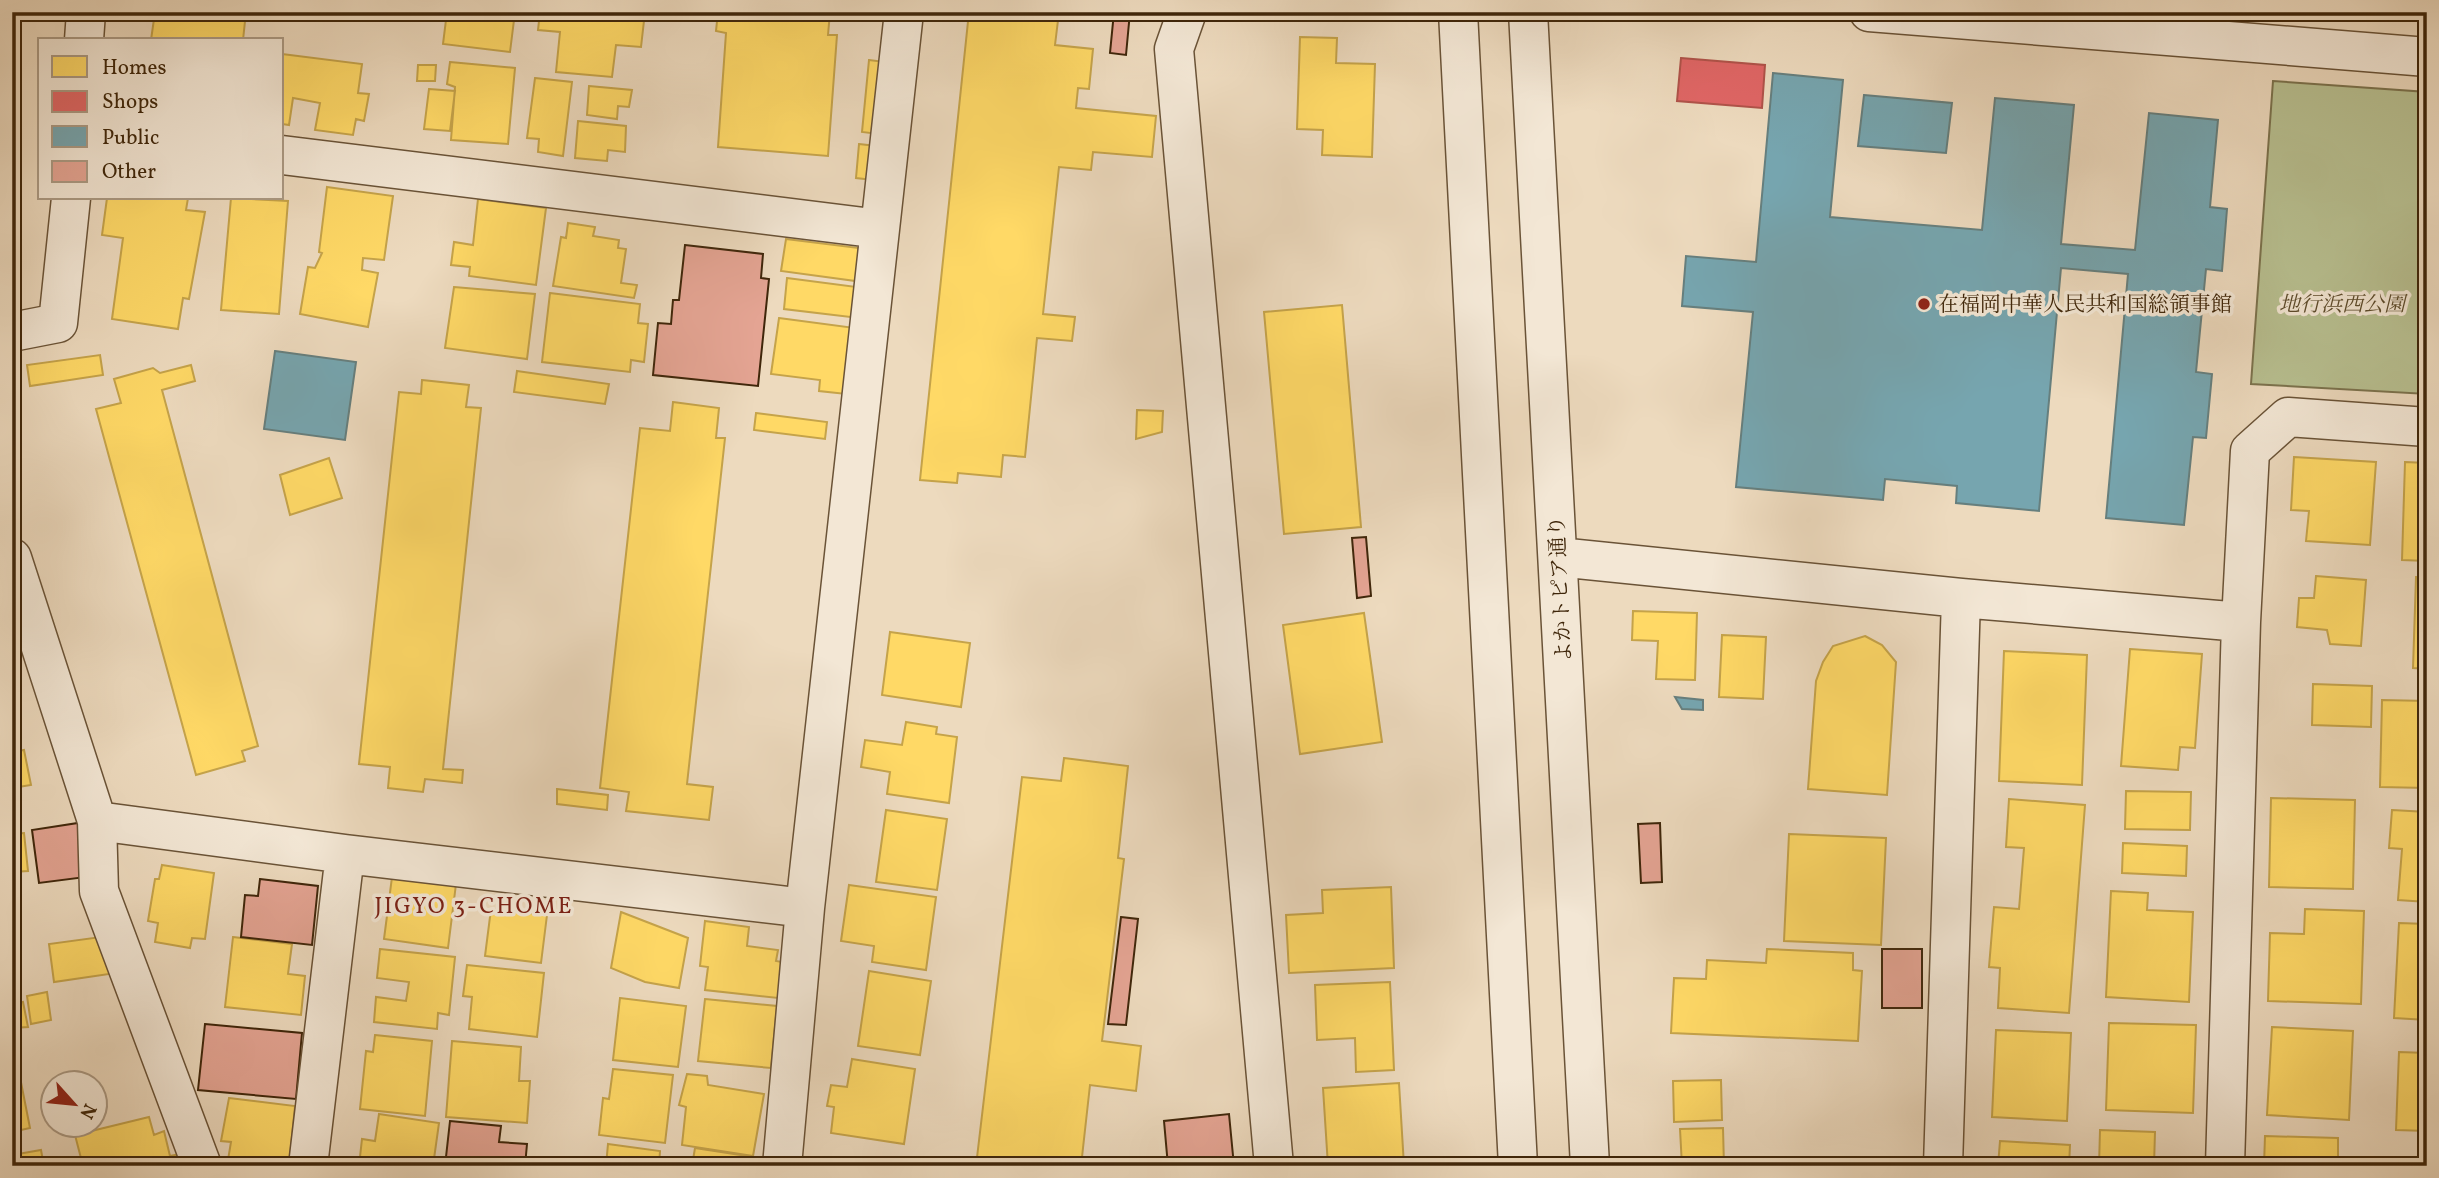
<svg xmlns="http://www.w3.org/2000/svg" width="2439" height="1178" font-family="Vollkorn,'Noto Serif JP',serif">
	<rect width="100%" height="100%" fill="#eddabe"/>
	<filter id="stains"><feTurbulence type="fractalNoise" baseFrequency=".00286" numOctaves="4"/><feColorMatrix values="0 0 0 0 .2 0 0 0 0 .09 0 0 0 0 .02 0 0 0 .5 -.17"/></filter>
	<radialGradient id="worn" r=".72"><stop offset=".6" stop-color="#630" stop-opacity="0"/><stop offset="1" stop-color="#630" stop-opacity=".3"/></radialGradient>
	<path fill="#b8c091" stroke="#7c734e" stroke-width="2" d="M 2273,81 L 2427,92 L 2427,394 L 2251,384 Z"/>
	<path fill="#ffd966" stroke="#c5a34a" stroke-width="2" d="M 155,12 L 246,12 L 243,40 L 151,40 Z
		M 447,12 L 515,12 L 510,52 L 443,44 Z
		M 540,12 L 645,12 L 641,47 L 616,45 L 612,77 L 556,72 L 560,32 L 538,30 Z
		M 718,12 L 830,12 L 828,35 L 837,35 L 828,156 L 718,147 L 726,33 L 716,31 Z
		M 969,12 L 1059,12 L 1055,45 L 1093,49 L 1089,89 L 1078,88 L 1076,108 L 1156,116 L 1152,157 L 1093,152 L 1091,170 L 1059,167 L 1043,314 L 1075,317 L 1072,341 L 1037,338 L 1025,457 L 1003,455 L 1001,477 L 958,473 L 957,483 L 920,480 Z
		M 1300,37 L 1337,38 L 1336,63 L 1375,64 L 1372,157 L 1322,155 L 1323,130 L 1297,129 Z
		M 282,54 L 362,64 L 358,93 L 369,94 L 364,121 L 356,119 L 353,135 L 315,130 L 320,103 L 293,98 L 289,125 L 282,124 Z
		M 869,60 L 885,62 L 878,134 L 862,132 Z
		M 450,62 L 515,68 L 508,144 L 451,140 L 455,87 L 447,84 Z
		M 418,65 L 436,65 L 435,81 L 417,81 Z
		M 535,78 L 572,82 L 563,156 L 538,152 L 539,139 L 527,138 Z
		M 589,86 L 632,90 L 629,107 L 618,106 L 617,119 L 587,115 Z
		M 429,89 L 455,91 L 450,131 L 424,129 Z
		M 578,121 L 626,126 L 625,152 L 608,150 L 607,161 L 575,158 Z
		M 859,144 L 876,146 L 873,180 L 856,178 Z
		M 327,187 L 393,196 L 384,260 L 363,258 L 362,270 L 378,273 L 368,327 L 300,314 L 308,267 L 315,268 L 322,253 L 319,252 Z
		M 107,198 L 188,198 L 186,210 L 205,212 L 189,299 L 183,298 L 178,329 L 112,319 L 123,238 L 102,235 Z
		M 231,198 L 288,201 L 279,314 L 221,310 Z
		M 478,199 L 546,208 L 536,285 L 469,276 L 470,267 L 451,265 L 454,242 L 473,245 Z
		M 568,223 L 595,227 L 593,236 L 619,240 L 618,248 L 626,249 L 621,283 L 637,285 L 634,298 L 553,286 L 561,237 L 566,238 Z
		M 786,239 L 867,249 L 863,282 L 781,271 Z
		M 787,278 L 872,289 L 867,319 L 784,309 Z
		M 454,287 L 535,294 L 527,359 L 445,348 Z
		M 550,293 L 640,304 L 638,323 L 648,324 L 644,362 L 631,360 L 630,372 L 542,362 Z
		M 1342,305 L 1361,527 L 1284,534 L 1264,312 Z
		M 779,318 L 855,328 L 846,394 L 819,391 L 820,380 L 771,374 Z
		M 100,355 L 103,375 L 30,386 L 27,365 Z
		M 191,365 L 195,381 L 162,390 L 258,746 L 242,751 L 245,761 L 196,775 L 96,409 L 121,403 L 114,379 L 153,368 L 160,373 Z
		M 517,371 L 609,384 L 605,404 L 514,392 Z
		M 422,380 L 469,385 L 466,407 L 481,408 L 443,769 L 463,770 L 462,783 L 425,779 L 423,792 L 388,788 L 390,767 L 359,764 L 399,392 L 421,394 Z
		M 673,402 L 719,408 L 716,438 L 725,438 L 687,784 L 713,787 L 709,820 L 626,811 L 629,792 L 600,788 L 640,428 L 670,431 Z
		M 1137,410 L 1163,411 L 1162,432 L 1136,439 Z
		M 756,413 L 827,422 L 825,439 L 754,430 Z
		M 2294,457 L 2376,462 L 2370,545 L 2306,541 L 2309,511 L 2291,510 Z
		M 329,458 L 342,498 L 290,515 L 280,475 Z
		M 2405,462 L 2427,463 L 2427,561 L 2402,560 Z
		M 2316,576 L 2366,580 L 2361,646 L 2330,644 L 2327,630 L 2297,627 L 2299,598 L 2314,598 Z
		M 2416,577 L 2427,577 L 2427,669 L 2413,668 Z
		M 1633,611 L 1697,613 L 1695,680 L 1656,679 L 1658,641 L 1632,640 Z
		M 1364,613 L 1382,742 L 1300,754 L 1283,625 Z
		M 890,632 L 970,643 L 961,707 L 882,695 Z
		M 1722,635 L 1766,637 L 1763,699 L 1719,697 Z
		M 1865,636 L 1882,645 L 1896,662 L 1887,795 L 1808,789 L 1816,681 L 1823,662 L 1833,646 Z
		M 2130,649 L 2202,654 L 2195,748 L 2180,747 L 2178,770 L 2121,766 Z
		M 2004,651 L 2087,655 L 2082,785 L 1999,781 Z
		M 2313,684 L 2372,686 L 2371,727 L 2312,725 Z
		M 2382,700 L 2427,701 L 2427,788 L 2380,787 Z
		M 906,722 L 937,727 L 936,734 L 957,737 L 949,803 L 887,794 L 890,772 L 861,767 L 865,740 L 902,745 Z
		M 24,750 L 31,785 L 12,788 L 12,752 Z
		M 1064,758 L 1128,766 L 1118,858 L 1124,859 L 1102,1041 L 1141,1046 L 1136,1091 L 1090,1085 L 1081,1166 L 976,1166 L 1022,777 L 1061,781 Z
		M 557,789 L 608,795 L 607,810 L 557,804 Z
		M 2126,791 L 2191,792 L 2190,830 L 2125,829 Z
		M 2271,798 L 2355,800 L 2353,889 L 2269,887 Z
		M 2009,799 L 2085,805 L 2069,1013 L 1998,1008 L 2000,968 L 1989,967 L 1994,907 L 2019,909 L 2024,848 L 2006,847 Z
		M 886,810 L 947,819 L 937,890 L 876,882 Z
		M 2392,810 L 2427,812 L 2427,902 L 2398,900 L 2402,849 L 2389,848 Z
		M 24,833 L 28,871 L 12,872 L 12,834 Z
		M 1789,834 L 1886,838 L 1881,945 L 1784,941 Z
		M 2123,843 L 2187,846 L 2186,876 L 2122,873 Z
		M 162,865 L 214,873 L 205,939 L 192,938 L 190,948 L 155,942 L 158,923 L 148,921 L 155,879 L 159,879 Z
		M 392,877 L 456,884 L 448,948 L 384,939 Z
		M 849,885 L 936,897 L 926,970 L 872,962 L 874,946 L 841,941 Z
		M 1391,887 L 1394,968 L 1289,973 L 1286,915 L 1323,913 L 1322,890 Z
		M 12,890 L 18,935 L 12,936 Z
		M 2111,891 L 2148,893 L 2147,910 L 2193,912 L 2189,1002 L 2106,997 Z
		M 491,909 L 547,915 L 541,963 L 485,956 Z
		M 2305,909 L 2364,911 L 2361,1004 L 2268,1001 L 2270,933 L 2304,934 Z
		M 621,912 L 688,938 L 679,988 L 645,982 L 611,968 Z
		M 705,921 L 749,927 L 747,946 L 778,950 L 776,961 L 782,962 L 778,998 L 705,990 L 708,967 L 700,966 Z
		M 2399,923 L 2427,924 L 2427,1020 L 2394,1018 Z
		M 108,936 L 116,973 L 54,982 L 49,944 Z
		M 233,937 L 292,944 L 288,974 L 305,976 L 301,1015 L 225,1007 Z
		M 380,949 L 455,957 L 449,1015 L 438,1013 L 437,1029 L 374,1022 L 376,997 L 406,1001 L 409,982 L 377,978 Z
		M 1767,949 L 1853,953 L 1853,970 L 1862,971 L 1858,1041 L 1671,1033 L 1674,978 L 1706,979 L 1707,960 L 1766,963 Z
		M 16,961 L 19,996 L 12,996 L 12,962 Z
		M 467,965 L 544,973 L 537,1037 L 469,1029 L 472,997 L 463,996 Z
		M 869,971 L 931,981 L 920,1055 L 858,1046 Z
		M 1390,982 L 1394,1070 L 1356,1072 L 1355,1038 L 1317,1040 L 1315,985 Z
		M 47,992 L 51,1020 L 31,1024 L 27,996 Z
		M 620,998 L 686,1006 L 678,1067 L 613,1060 Z
		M 705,999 L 777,1006 L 771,1068 L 698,1061 Z
		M 23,1002 L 28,1027 L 13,1028 L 12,1004 Z
		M 2109,1023 L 2196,1025 L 2193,1113 L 2106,1110 Z
		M 2272,1027 L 2353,1031 L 2349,1120 L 2267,1115 Z
		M 1996,1030 L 2071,1033 L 2067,1121 L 1992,1117 Z
		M 375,1035 L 432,1041 L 425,1116 L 360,1109 L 366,1051 L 373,1052 Z
		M 452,1041 L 521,1047 L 519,1081 L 530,1081 L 527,1123 L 446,1117 Z
		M 2399,1052 L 2427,1053 L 2427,1131 L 2396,1130 Z
		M 852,1059 L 915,1069 L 904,1144 L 831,1133 L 834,1107 L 827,1106 L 831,1085 L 847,1087 Z
		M 17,1062 L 30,1128 L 12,1132 L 12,1063 Z
		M 613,1069 L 673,1075 L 665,1143 L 599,1135 L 603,1098 L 609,1099 Z
		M 687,1074 L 707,1076 L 708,1085 L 764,1094 L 753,1156 L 682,1145 L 686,1107 L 679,1105 Z
		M 1721,1080 L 1722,1120 L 1674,1122 L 1673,1081 Z
		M 1399,1083 L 1404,1166 L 1328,1166 L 1323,1088 Z
		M 229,1098 L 295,1106 L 289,1166 L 238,1166 L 238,1163 L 228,1160 L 231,1142 L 221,1141 Z
		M 379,1114 L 439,1123 L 433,1166 L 359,1166 L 362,1139 L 375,1141 Z
		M 149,1117 L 154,1135 L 164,1131 L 170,1156 L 180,1154 L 183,1166 L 83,1166 L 75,1135 Z
		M 1723,1128 L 1724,1166 L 1682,1166 L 1680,1129 Z
		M 2100,1130 L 2155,1132 L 2154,1166 L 2099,1166 Z
		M 2265,1136 L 2338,1138 L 2338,1166 L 2264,1166 Z
		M 2000,1141 L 2070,1145 L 2069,1166 L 1998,1166 Z
		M 608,1144 L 660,1151 L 659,1166 L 606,1166 Z
		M 695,1148 L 760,1158 L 758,1166 L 692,1166 Z
		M 41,1150 L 44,1166 L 12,1166 L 12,1155 Z
		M 839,1159 L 881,1166 L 838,1166 Z"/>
	<path fill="#e06666" stroke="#b0534a" stroke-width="2" d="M 1681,58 L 1765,65 L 1762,108 L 1677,101 Z"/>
	<path fill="#76a5af" stroke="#667f7e" stroke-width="2" d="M 1773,73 L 1843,80 L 1830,217 L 1982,230 L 1995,98 L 2074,105 L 2061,244 L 2135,250 L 2149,113 L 2218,120 L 2210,207 L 2227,209 L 2222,271 L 2206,269 L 2196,372 L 2212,374 L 2206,438 L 2193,437 L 2184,525 L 2106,518 L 2128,274 L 2061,268 L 2039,511 L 1956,503 L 1957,486 L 1885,479 L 1883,500 L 1736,487 L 1753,312 L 1682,306 L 1686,256 L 1756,262 Z
		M 1864,95 L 1952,103 L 1946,153 L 1858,146 Z
		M 275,351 L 356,362 L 345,440 L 264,429 Z
		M 1675,697 L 1703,700 L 1703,710 L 1682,709 Z"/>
	<path fill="#e4a493" stroke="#3f260a" stroke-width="2" d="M 1114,12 L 1130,12 L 1126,55 L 1110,53 Z
		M 685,245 L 763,254 L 761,278 L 769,279 L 758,386 L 653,375 L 658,323 L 671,324 L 673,300 L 679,300 Z
		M 1366,537 L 1371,596 L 1357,598 L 1352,538 Z
		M 78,823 L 86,877 L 39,883 L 32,830 Z
		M 1660,823 L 1662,882 L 1641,883 L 1638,824 Z
		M 260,879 L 318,886 L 312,945 L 241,937 L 245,895 L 258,896 Z
		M 1121,917 L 1138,919 L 1126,1025 L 1108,1024 Z
		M 1882,949 L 1922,949 L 1922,1008 L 1882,1008 Z
		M 205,1024 L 302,1033 L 296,1099 L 198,1090 Z
		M 1229,1114 L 1234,1166 L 1168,1166 L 1164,1121 Z
		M 450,1121 L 501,1126 L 499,1142 L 527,1144 L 525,1166 L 445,1166 Z"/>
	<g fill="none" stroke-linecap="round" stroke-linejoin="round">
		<g stroke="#6a5337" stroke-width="41">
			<path id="minor" d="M 1187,12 L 1174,49 L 1274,1166
				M 1458,12 L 1518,1166
				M 1528,12 L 1590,1166
				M 1869,12 L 2427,57
				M 84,40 L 86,12
				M 282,155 L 880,229
				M 12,332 L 58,323 L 71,198
				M 1558,557 L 1961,598 L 2241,622 L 2225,1166
				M 12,558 L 97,821 L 345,854 L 805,908
				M 2241,622 L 2250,451 L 2288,417 L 2427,427
				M 97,821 L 99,891 L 202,1166
				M 308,1166 L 345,854
				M 782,1166 L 805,908 L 904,12
				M 1943,1166 L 1961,598"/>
		</g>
		<use href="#minor" stroke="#f3e7d5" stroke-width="38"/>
	</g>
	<circle fill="#8f2418" stroke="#f3e7d5" stroke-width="2.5" cx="1924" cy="304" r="7"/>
	<g text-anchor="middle" stroke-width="7" stroke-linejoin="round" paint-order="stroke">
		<g font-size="21" fill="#3f260a" stroke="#f3e7d5" text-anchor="start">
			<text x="1938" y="311">在福岡中華人民共和国総領事館</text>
		</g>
		<g font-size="21" font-style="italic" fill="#5d4c2c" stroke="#f3e7d5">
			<text x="2342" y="311">地行浜西公園</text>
		</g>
		<g font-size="21" fill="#3f260a" stroke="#f3e7d5">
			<text transform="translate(1560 589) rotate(-93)" y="7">よかトピア通り</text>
		</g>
		<g font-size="23" letter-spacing="2" fill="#7a1f14" stroke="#f3e7d5">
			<text x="474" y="913">JIGYO 3-CHOME</text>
		</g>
	</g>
	<rect width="2439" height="1178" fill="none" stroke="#eddabe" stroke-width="42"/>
	<rect x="14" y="14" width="2411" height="1150" fill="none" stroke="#3f260a" stroke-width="3.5"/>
	<rect x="21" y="21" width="2397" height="1136" fill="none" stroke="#3f260a" stroke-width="2"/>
	<rect x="38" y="38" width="245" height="161" fill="#f3e7d5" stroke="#ab9a84" stroke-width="2"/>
	<rect x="52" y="56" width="35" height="21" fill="#ffd966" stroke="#ab9a84" stroke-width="2"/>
	<text x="102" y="74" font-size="21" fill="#3f260a">Homes</text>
	<rect x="52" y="91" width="35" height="21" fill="#e06666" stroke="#ab9a84" stroke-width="2"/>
	<text x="102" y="108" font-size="21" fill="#3f260a">Shops</text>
	<rect x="52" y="126" width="35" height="21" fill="#76a5af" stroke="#ab9a84" stroke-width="2"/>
	<text x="102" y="144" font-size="21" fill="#3f260a">Public</text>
	<rect x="52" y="161" width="35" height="21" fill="#e4a493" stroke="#ab9a84" stroke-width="2"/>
	<text x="102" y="178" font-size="21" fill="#3f260a">Other</text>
	<g transform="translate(74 1104) rotate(117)"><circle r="33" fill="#f3e7d5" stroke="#ab9a84" stroke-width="2"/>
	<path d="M0-5L12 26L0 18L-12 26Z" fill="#8f2418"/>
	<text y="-10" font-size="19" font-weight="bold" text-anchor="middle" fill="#3f260a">N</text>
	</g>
	<rect width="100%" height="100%" filter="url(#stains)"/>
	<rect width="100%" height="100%" fill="url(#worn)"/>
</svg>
